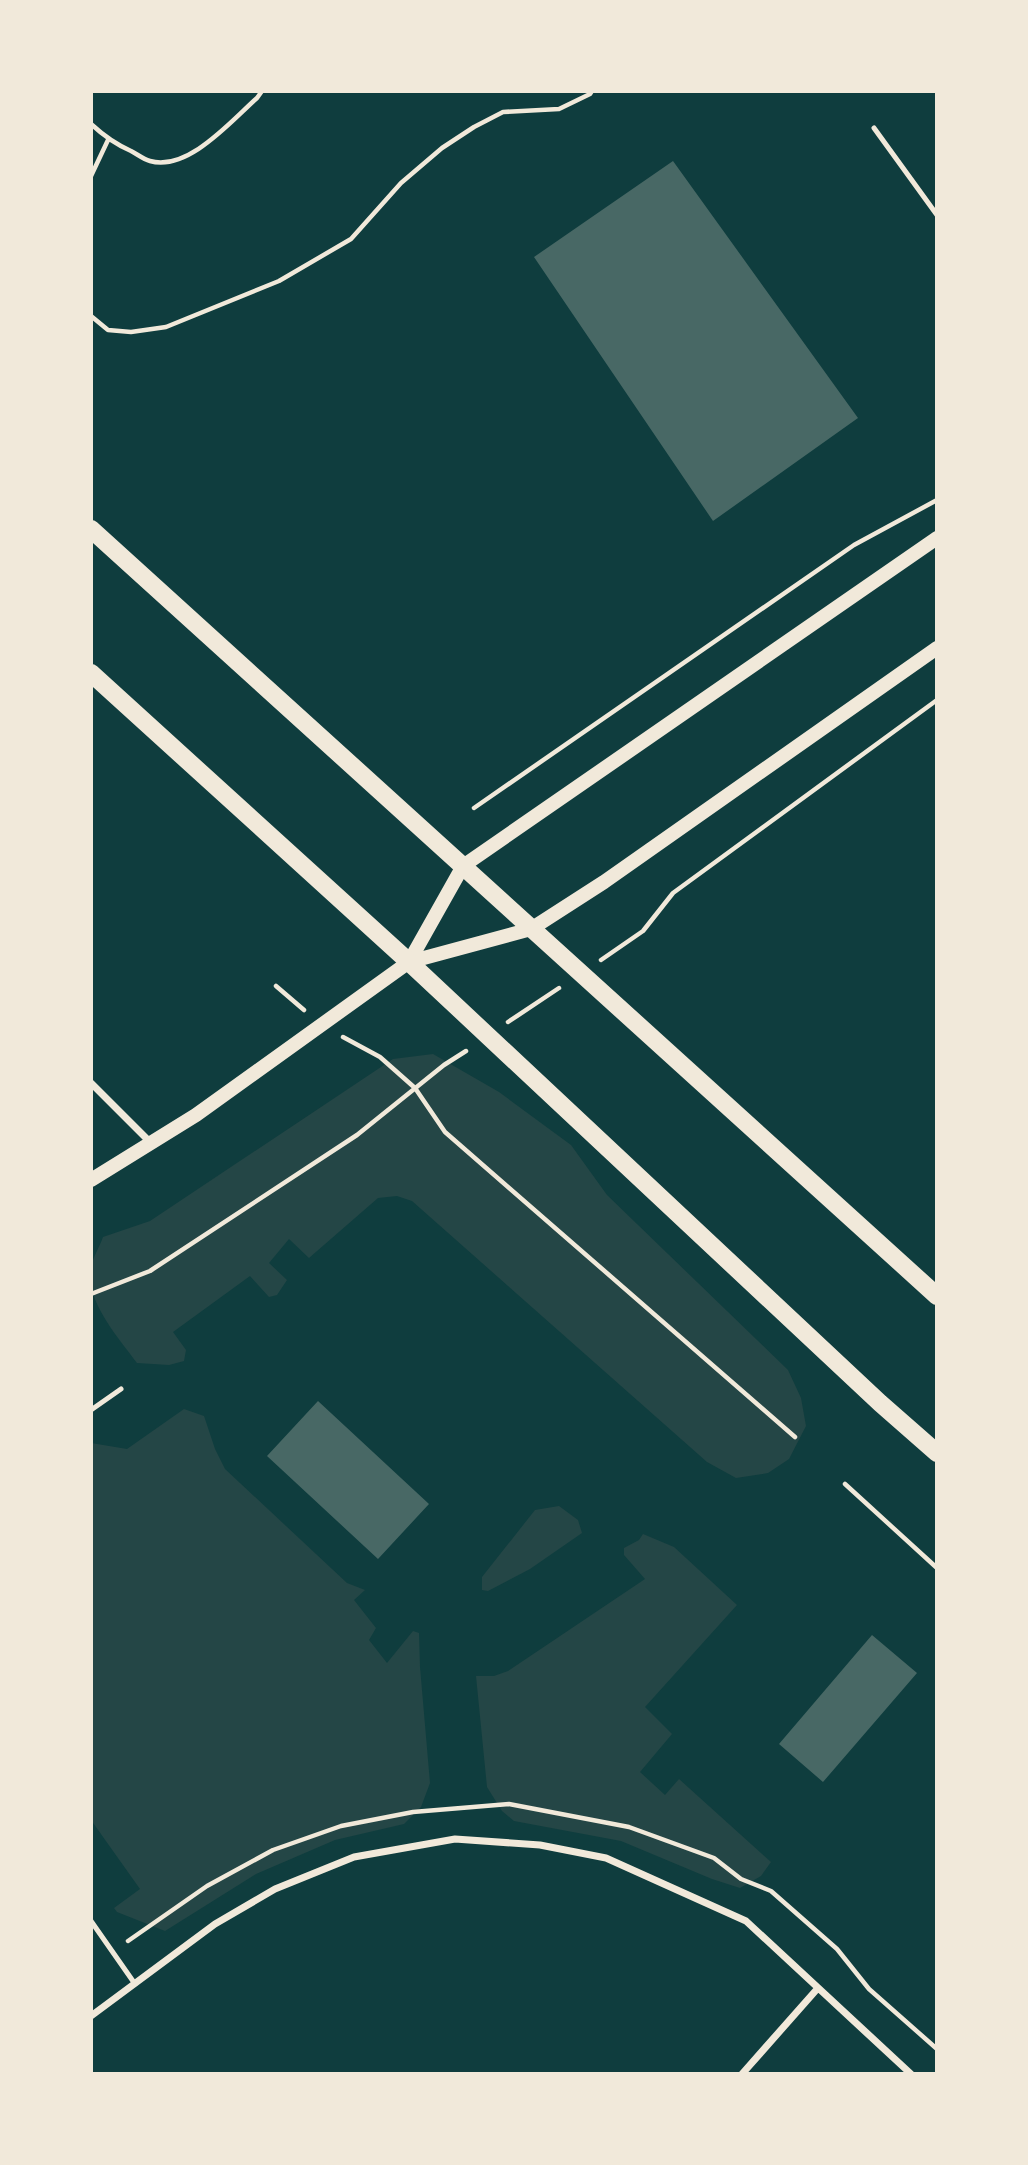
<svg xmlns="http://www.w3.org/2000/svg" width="1028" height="2165" font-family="'PT Sans Narrow',sans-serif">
	<rect width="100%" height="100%" fill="#0f3d3e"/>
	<path fill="#244646" d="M 433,1054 L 499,1092 L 571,1145 L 607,1195 L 788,1370 L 801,1398 L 806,1426 L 789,1459 L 768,1473 L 736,1478 L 707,1462 L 412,1201 L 397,1196 L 378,1198 L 309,1258 L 289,1239 L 269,1263 L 287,1280 L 277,1295 L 269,1297 L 250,1276 L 173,1332 L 186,1350 L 184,1361 L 169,1365 L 137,1363 C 119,1338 84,1300 91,1267 C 93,1257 100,1246 103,1237 L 150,1221 L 393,1059 Z
		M 184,1409 L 204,1416 L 215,1449 L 225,1469 L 347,1583 L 365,1590 L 354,1600 L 376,1628 L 369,1640 L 387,1663 L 413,1631 L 419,1633 L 420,1667 L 430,1783 L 421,1807 L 404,1824 L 335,1840 L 256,1874 L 165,1931 L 117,1912 L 114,1908 L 140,1889 L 91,1820 L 91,1443 L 127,1449 Z
		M 559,1506 L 578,1520 L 582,1533 L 530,1569 L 488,1591 L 482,1590 L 482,1577 L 535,1510 Z
		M 643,1534 L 674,1547 L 737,1605 L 645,1707 L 672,1734 L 640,1772 L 665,1795 L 679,1779 L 771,1862 L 761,1876 L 740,1888 L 712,1879 L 621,1841 L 514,1821 L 502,1811 L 487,1787 L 476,1676 L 494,1676 L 508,1671 L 645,1579 L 624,1555 L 624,1548 L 639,1540 Z"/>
	<path fill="#486865" d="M 673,161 L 858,418 L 713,521 L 534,257 Z
		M 318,1401 L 429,1504 L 378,1559 L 267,1456 Z
		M 872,1635 L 917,1673 L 823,1782 L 779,1744 Z"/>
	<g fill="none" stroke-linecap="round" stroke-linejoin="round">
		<path stroke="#f1e9da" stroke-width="4.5" d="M 91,124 C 104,136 115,144 131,151 C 137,154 143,159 150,161 C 188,172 232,120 257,98 L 262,91
			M 91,176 L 108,140
			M 91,316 L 108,330 L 131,332 L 166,327 L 279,281 L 351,239 L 401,183 L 442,148 L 474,127 L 503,112 L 559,109 L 590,94 L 592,91
			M 474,808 L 854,545 L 937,500
			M 601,960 L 643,931 L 673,893 L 937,700
			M 276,986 L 304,1010
			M 508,1022 L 559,988
			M 343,1037 L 380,1057 L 415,1088 L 445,1132 L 795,1437
			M 91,1294 L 150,1271 L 357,1135 L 444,1065 L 466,1051
			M 845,1484 L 937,1568
			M 128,1941 L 207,1886 L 273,1850 L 341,1826 L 413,1812 L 509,1804 L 629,1827 L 714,1858 L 741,1879 L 771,1891 L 837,1949 L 869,1989 L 937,2049"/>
		<path stroke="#f1e9da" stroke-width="5" d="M 874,128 L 937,215
			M 91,1410 L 121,1389
			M 91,1921 L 135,1984"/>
		<path stroke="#f1e9da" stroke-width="7" d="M 91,1083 L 151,1143
			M 91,2016 L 215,1924 L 275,1889 L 354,1857 L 455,1839 L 540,1845 L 606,1858 L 746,1921 L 911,2074
			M 742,2074 L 818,1988"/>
		<path stroke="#f1e9da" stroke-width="14" d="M 409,962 L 463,866 L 937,538
			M 91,1180 L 196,1115 L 409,962 L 531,929 L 604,882 L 937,648"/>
		<path stroke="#f1e9da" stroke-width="18" d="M 91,529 L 937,1296
			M 91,673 L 409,962 L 880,1403 L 937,1453"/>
	</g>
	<rect width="1028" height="2165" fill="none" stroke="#f1e9da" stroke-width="186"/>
</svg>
